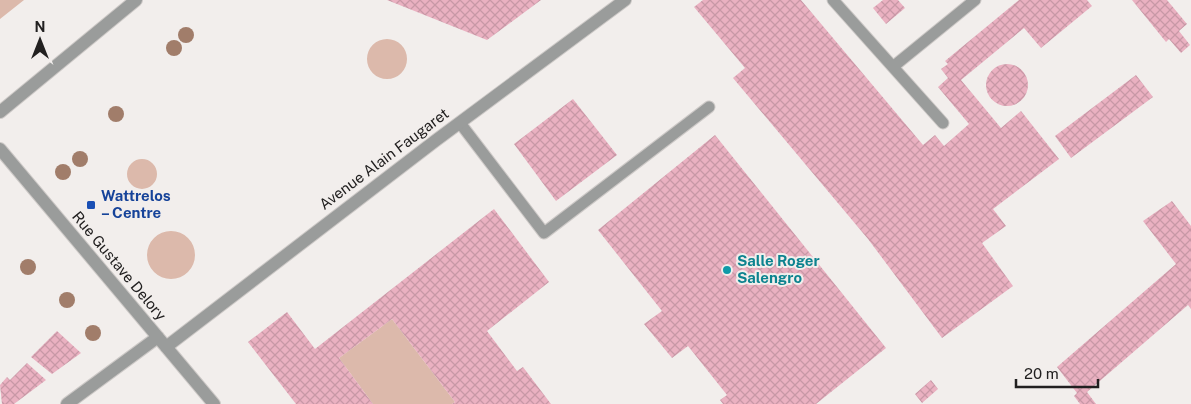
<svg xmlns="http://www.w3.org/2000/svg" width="1191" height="404" font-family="'Public Sans',sans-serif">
	<defs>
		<pattern id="building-cross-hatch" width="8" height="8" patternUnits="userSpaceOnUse" patternTransform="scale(1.25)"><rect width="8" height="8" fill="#eab1c1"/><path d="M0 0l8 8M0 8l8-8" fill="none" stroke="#c898a6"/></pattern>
	</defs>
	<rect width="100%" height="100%" fill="#f2eeec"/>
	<path fill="#dcb9ab" d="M 0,0 L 24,0 L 0,19 Z
		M367 59a20 20 0 1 1 40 0a20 20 0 1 1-40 0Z
		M127 174a15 15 0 1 1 30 0a15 15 0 1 1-30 0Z
		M147 255a24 24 0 1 1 48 0a24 24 0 1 1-48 0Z
		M 392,319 L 455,402 L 452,404 L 373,404 L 339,358 Z"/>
	<path fill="url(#building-cross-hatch)" d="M 387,0 L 541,0 L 487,40 Z
		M 703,0 L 801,0 L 923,145 L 935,135 L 944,146 L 969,124 L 938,87 L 948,78 L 941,69 L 948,64 L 945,61 L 1019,0 L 1087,0 L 1092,6 L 1041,48 L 1024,28 L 961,80 L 1001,128 L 1021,111 L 1059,159 L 993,209 L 1006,226 L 982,243 L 1013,286 L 942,338 L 868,239 L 733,78 L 745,68 L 694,7 Z
		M 883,0 L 898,0 L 905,8 L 886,24 L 873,8 Z
		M 1132,0 L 1167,0 L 1187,24 L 1179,31 L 1190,45 L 1181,53 L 1169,39 L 1166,42 Z
		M986 85a21 21 0 1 1 42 0a21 21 0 1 1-42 0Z
		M 1136,75 L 1153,97 L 1071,158 L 1055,136 Z
		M 573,99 L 617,155 L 556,201 L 514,144 Z
		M 715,135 L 886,348 L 816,404 L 723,404 L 720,400 L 727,395 L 688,346 L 672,358 L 644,324 L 662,311 L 598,230 Z
		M 1172,201 L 1191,226 L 1191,309 L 1188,305 L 1087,392 L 1096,404 L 1080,404 L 1074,396 L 1077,393 L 1057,367 L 1176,264 L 1143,221 Z
		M 494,209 L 549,282 L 487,331 L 517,371 L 523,367 L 551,404 L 452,404 L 455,402 L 392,319 L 339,358 L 373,404 L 296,404 L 248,342 L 287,312 L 315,349 Z
		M 57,331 L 81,353 L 52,374 L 31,357 Z
		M 27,363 L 46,380 L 14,404 L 2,404 L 0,385 L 7,377 L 10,380 Z
		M 931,380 L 938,389 L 922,403 L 915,394 Z"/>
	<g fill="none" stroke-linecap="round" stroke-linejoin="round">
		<g stroke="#cdc9c7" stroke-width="13">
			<path id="lane" d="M 833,0 L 943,123
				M 894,66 L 975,0
				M 460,123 L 544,233 L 709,107"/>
		</g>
		<g stroke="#cdc9c7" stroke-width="14">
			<path id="street" d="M 0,112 L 136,0
				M 0,149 L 214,404
				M 166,347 L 435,141 L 625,0
				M 67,404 L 158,337"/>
		</g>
		<use href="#lane" stroke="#9a9c9b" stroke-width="11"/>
		<use href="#street" stroke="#9a9c9b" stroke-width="12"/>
	</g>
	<g fill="#a17d6a">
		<circle cx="186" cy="35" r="8"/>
		<circle cx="174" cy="48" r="8"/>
		<circle cx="116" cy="114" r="8"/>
		<circle cx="80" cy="159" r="8"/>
		<circle cx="63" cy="172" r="8"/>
		<circle cx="28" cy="267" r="8"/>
		<circle cx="67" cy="300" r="8"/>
		<circle cx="93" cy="333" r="8"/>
	</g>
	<rect fill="#1a4fb4" stroke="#f2eeec" stroke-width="2" x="86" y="200" width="10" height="10" rx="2.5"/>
	<circle fill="#0f9aa8" stroke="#f2eeec" stroke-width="2" cx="727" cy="270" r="5"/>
	<g text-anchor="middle" stroke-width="4" stroke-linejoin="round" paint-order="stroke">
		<g font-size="15" fill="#222020" stroke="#f2eeec">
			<text transform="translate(384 159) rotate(-37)" y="5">Avenue Alain Faugaret</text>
			<text transform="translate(119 266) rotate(50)" y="5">Rue Gustave Delory</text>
		</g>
		<g font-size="15" font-weight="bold" fill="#164399" stroke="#f2eeec" text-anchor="start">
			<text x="101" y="201">Wattrelos<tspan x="101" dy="17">– Centre</tspan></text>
		</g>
		<g font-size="15" font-weight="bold" fill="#0d838f" stroke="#f2eeec" text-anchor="start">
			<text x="737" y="266">Salle Roger<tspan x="737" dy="17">Salengro</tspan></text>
		</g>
	</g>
	<g transform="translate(40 40)" stroke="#f2eeec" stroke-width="4" paint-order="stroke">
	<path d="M0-4L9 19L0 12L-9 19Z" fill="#222020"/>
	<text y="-8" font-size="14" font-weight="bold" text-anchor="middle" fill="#222020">N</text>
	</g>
	<path d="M1016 379v8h82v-8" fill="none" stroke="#222020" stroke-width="2.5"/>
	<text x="1024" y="379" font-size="15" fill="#222020" stroke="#f2eeec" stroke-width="4" paint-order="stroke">20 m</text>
</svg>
